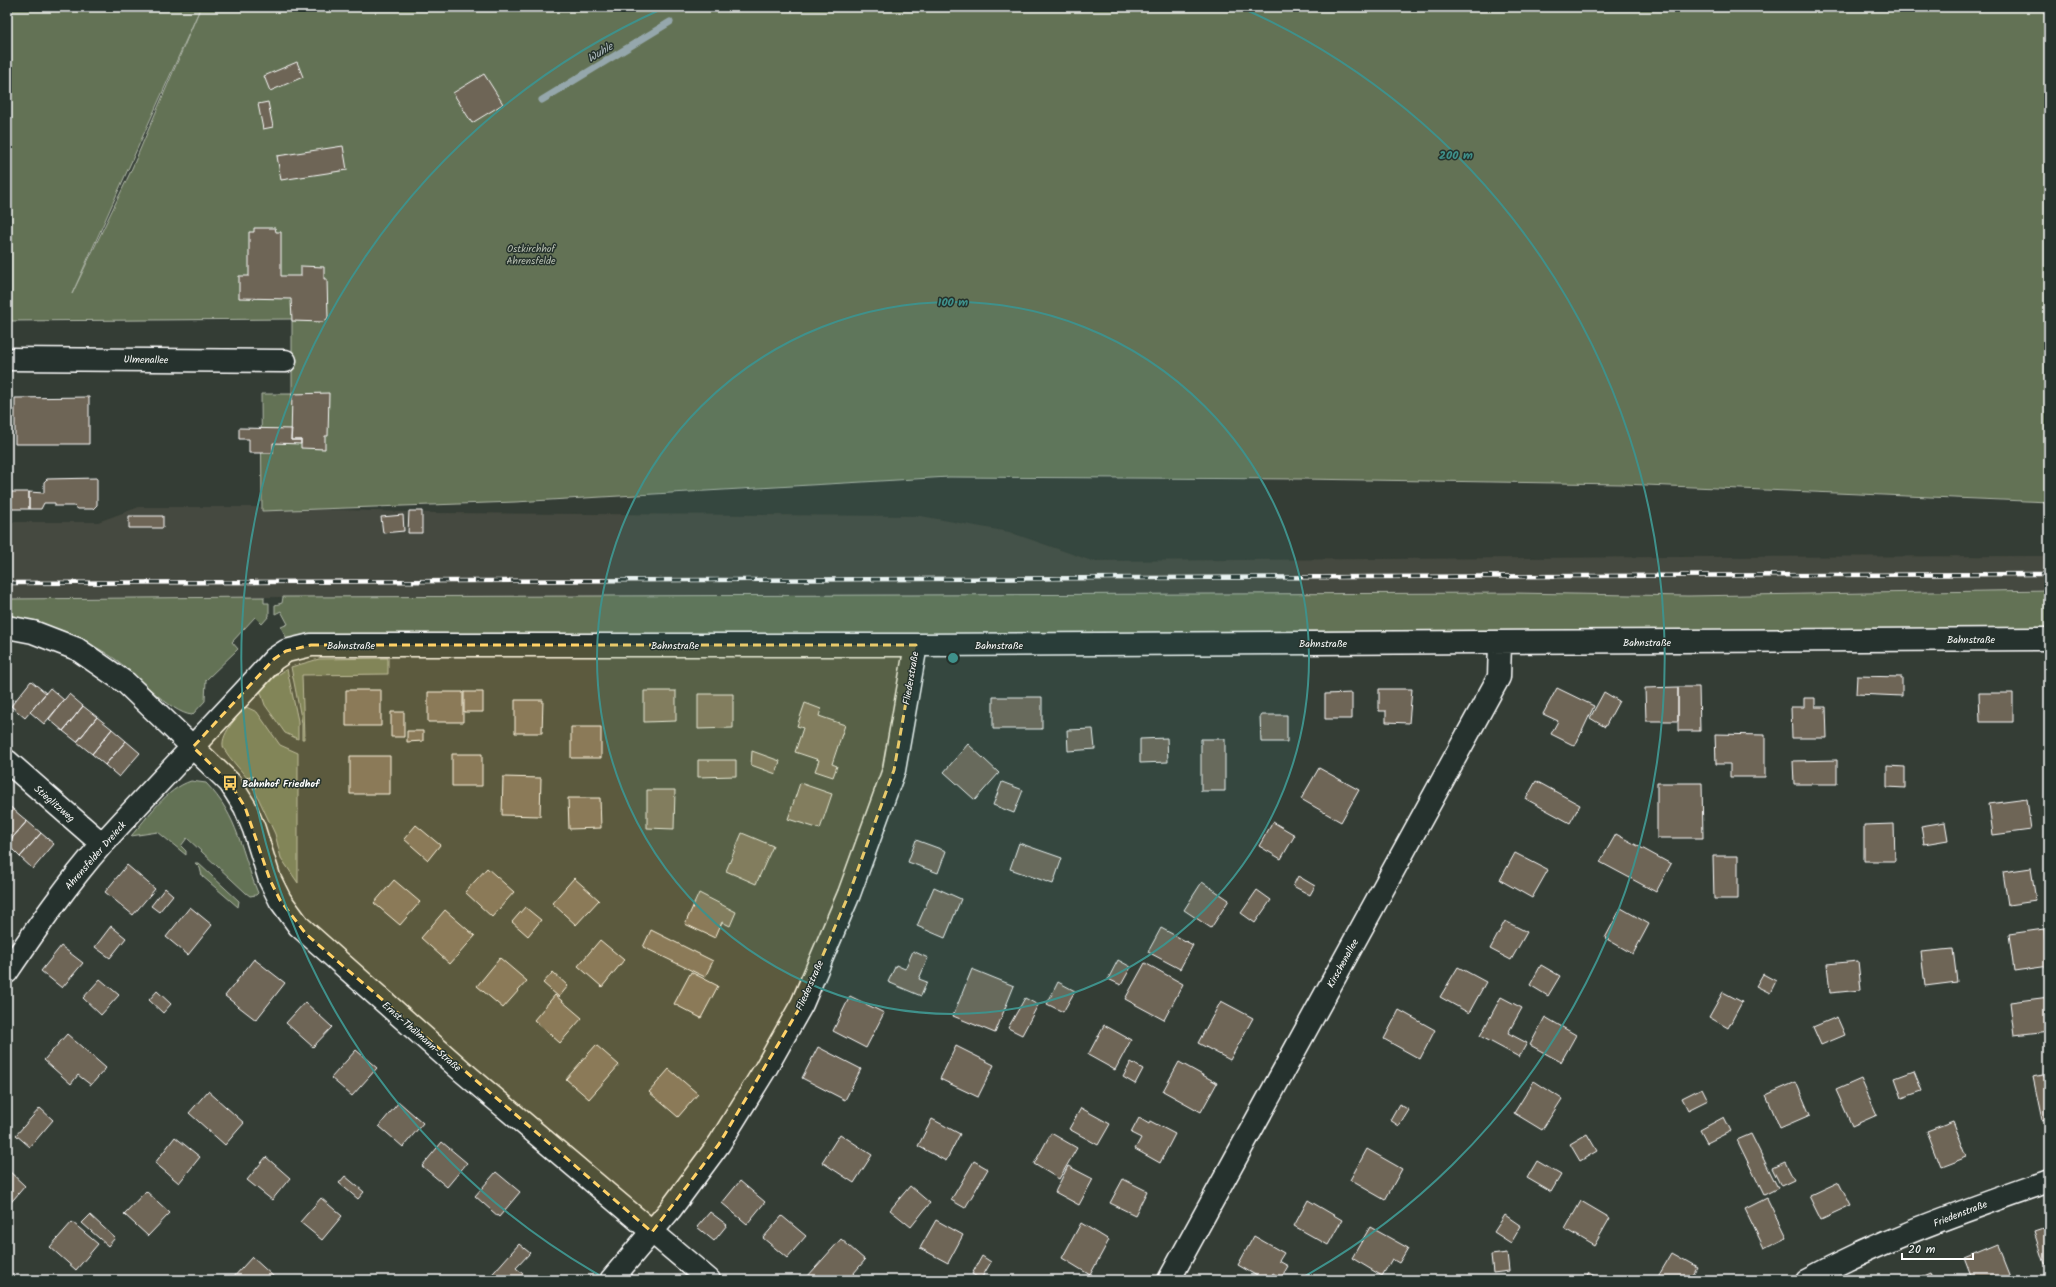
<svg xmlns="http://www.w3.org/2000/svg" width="2056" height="1287" font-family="Kalam,sans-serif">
	<rect width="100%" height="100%" fill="#343d35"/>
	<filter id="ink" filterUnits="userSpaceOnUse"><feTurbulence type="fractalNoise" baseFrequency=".025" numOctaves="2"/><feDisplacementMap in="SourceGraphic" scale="8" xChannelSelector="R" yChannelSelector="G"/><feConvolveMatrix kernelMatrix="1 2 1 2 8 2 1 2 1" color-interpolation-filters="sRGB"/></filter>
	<g filter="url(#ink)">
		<path fill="#45493f" d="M 139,507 L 255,507 L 435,513 L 921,516 L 1009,532 L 1092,561 L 1667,557 L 2049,556 L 2049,590 L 1688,596 L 1515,593 L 434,599 L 283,597 L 7,599 L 7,522 L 98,522 Z"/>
		<path fill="#637254" stroke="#b1b8aa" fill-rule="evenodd" d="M 7,7 L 2049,7 L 2049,502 L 1622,484 L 1302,479 L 949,477 L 515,502 L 262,511 L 261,394 L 292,394 L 292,319 L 7,321 ZM 199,11 L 130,173 L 72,294 Z
			M 2049,590 L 2049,630 L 287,639 L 281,627 L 288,624 L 281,611 L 275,614 L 275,605 L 282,603 L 283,597 L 1515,593 L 1688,596 Z
			M 264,597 L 264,603 L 269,603 L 269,616 L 262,624 L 255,617 L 232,642 L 238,649 L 206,680 L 205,701 L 192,715 C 170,713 135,673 115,659 C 82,636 46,625 7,617 L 7,599 Z
			M 388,658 L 388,674 L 302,675 L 304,739 L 302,739 L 302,723 L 291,667 L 319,659 Z
			M 287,669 L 298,721 L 298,739 L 285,733 L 265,705 L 260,690 L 270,680 Z
			M 246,707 L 257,712 L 280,745 L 298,753 L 298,883 L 281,858 L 275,834 L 254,789 L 252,776 L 247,778 C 240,769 230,759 224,749 C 218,737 238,715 246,707 Z
			M 191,781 L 206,783 C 239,817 241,852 258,893 L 256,895 L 250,896 L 246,893 L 187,838 L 181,846 L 186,851 L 186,855 L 158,832 L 131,836 C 148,817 166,789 191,781 Z
			M 195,863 L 198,863 L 239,901 L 238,907 L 202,876 L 200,868 Z"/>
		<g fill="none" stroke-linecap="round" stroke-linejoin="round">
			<path stroke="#95a7ac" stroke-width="7" d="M 542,100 L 670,22"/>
		</g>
		<path fill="#6e6556" stroke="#fff" d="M 297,62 L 303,77 L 270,91 L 264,76 Z
			M 484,74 L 503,104 L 472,123 L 453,93 Z
			M 268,102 L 273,127 L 263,129 L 258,104 Z
			M 343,146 L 347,170 L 281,180 L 277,156 Z
			M 254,228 L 275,228 L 276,232 L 281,232 L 281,276 L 301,276 L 301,266 L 324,267 L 324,279 L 327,279 L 328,318 L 323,322 L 292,321 L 291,299 L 239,298 L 239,276 L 249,276 L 249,232 L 254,232 Z
			M 329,393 L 328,436 L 325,436 L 325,449 L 301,448 L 301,440 L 291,440 L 292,394 Z
			M 89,397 L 89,444 L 15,444 L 15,398 Z
			M 239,428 L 292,429 L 291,440 L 301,440 L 301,444 L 273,443 L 273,453 L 249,453 L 249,439 L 239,439 Z
			M 97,478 L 97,505 L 93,509 L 78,509 L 74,506 L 55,506 L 55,503 L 44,503 L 41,509 L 29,509 L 29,492 L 44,493 L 44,482 L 47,479 Z
			M 7,492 L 29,492 L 29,509 L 7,509 Z
			M 409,511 L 422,511 L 422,533 L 408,533 Z
			M 403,515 L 404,531 L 383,533 L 381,517 Z
			M 129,516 L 163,516 L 163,528 L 129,528 Z
			M 1857,676 L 1902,677 L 1902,696 L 1856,694 Z
			M 31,681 L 46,693 L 25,718 L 11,706 Z
			M 1678,687 L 1678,721 L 1646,721 L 1645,688 Z
			M 1678,687 L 1699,687 L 1700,731 L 1678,731 Z
			M 50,688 L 64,700 L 44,724 L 30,712 Z
			M 1557,688 L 1594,706 L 1575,746 L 1551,734 L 1558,721 L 1543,714 Z
			M 1379,689 L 1412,689 L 1409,723 L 1386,722 L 1386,711 L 1379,711 Z
			M 346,690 L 381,690 L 381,726 L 346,726 Z
			M 644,691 L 676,691 L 676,721 L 644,722 Z
			M 428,692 L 463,692 L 463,722 L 428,722 Z
			M 464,692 L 483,692 L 483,712 L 464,712 Z
			M 1604,692 L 1619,701 L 1605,727 L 1590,718 Z
			M 1352,693 L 1352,719 L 1325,719 L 1325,694 Z
			M 1979,693 L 2013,693 L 2013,722 L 1980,722 Z
			M 69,694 L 83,706 L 63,731 L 49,719 Z
			M 698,694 L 733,694 L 733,728 L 698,729 Z
			M 993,697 L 1042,697 L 1042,729 L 993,729 Z
			M 1804,698 L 1815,698 L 1815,707 L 1826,707 L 1827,738 L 1792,738 L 1791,707 L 1804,707 Z
			M 515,700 L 543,700 L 542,733 L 515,733 Z
			M 805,703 L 821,709 L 819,716 L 845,725 L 832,764 L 837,766 L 833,777 L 815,771 L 819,760 L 795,752 L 803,728 L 797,726 Z
			M 83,706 L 97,717 L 77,742 L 63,731 Z
			M 391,712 L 404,712 L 404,737 L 391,737 Z
			M 1260,715 L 1287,715 L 1287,742 L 1261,742 Z
			M 97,717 L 112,729 L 92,754 L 77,742 Z
			M 571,727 L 601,727 L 601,758 L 571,758 Z
			M 112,729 L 126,741 L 105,765 L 92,754 Z
			M 1093,729 L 1095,749 L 1068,751 L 1067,730 Z
			M 407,731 L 423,731 L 423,741 L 407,742 Z
			M 1715,734 L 1765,735 L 1765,777 L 1730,777 L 1730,764 L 1716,764 Z
			M 1167,738 L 1168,762 L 1140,763 L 1140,739 Z
			M 1201,739 L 1225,739 L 1225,791 L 1201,791 Z
			M 126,741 L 140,753 L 119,777 L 105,765 Z
			M 968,744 L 999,773 L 975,800 L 944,772 Z
			M 752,751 L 780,761 L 776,774 L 751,765 Z
			M 452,754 L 482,754 L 482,786 L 452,786 Z
			M 350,756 L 390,756 L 390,794 L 350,794 Z
			M 698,760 L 736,760 L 736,776 L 698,777 Z
			M 1837,760 L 1837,784 L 1794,784 L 1793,761 Z
			M 1887,766 L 1905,767 L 1905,788 L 1887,787 Z
			M 1319,768 L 1359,790 L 1341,822 L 1301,799 Z
			M 252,775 L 259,785 L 254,789 L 247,778 Z
			M 503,777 L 541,778 L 540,816 L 502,815 Z
			M 1536,781 L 1580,805 L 1570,823 L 1526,799 Z
			M 1002,782 L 1023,790 L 1014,813 L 993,805 Z
			M 800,783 L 832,794 L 820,829 L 788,819 Z
			M 1657,783 L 1702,783 L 1703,838 L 1657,838 Z
			M 647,790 L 675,790 L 674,829 L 647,828 Z
			M 568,798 L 600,798 L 601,828 L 569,829 Z
			M 2027,799 L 2031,830 L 1993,835 L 1989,804 Z
			M 7,804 L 14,810 L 7,817 Z
			M 14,810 L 27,821 L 7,844 L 7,817 Z
			M 27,821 L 41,833 L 20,857 L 7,844 Z
			M 1273,822 L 1295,835 L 1281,859 L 1259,846 Z
			M 1945,822 L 1948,840 L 1924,844 L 1921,826 Z
			M 1894,824 L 1895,861 L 1864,861 L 1864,825 Z
			M 416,825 L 440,845 L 428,860 L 404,839 Z
			M 41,833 L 54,844 L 33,869 L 20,857 Z
			M 742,833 L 773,846 L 756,884 L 726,871 Z
			M 1616,834 L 1671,864 L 1656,892 L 1600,862 Z
			M 916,840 L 946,851 L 938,873 L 908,862 Z
			M 1019,843 L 1062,858 L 1053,884 L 1010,869 Z
			M 1515,853 L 1548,870 L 1532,898 L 1500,880 Z
			M 1713,856 L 1738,856 L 1738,899 L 1714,899 Z
			M 127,865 L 155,889 L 133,915 L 105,892 Z
			M 487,868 L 514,892 L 492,917 L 465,892 Z
			M 2031,868 L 2036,901 L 2008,905 L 2003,872 Z
			M 1298,876 L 1315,886 L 1310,895 L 1293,886 Z
			M 574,878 L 599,900 L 576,925 L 552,903 Z
			M 394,880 L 420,902 L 400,925 L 374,903 Z
			M 1202,882 L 1229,900 L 1211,928 L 1184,910 Z
			M 934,887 L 961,899 L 945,938 L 917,926 Z
			M 165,888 L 173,895 L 159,912 L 151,906 Z
			M 1257,890 L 1271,900 L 1255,923 L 1241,913 Z
			M 699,893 L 736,912 L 730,926 L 722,922 L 715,938 L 685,924 Z
			M 190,907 L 212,925 L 188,955 L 166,937 Z
			M 525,907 L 541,920 L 528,936 L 512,922 Z
			M 1621,908 L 1649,924 L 1633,954 L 1605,938 Z
			M 445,910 L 475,936 L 450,964 L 421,938 Z
			M 1505,921 L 1527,932 L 1511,960 L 1490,949 Z
			M 111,926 L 126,938 L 110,958 L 95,947 Z
			M 1161,928 L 1193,945 L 1180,969 L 1148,952 Z
			M 2044,929 L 2049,966 L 2014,971 L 2009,934 Z
			M 651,930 L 713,961 L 705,977 L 643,947 Z
			M 600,940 L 624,960 L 602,987 L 578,966 Z
			M 61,946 L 83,963 L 62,988 L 41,971 Z
			M 1953,949 L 1957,982 L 1925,986 L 1921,952 Z
			M 913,951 L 928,958 L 919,979 L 927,982 L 921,996 L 888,982 L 896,965 L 905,969 Z
			M 500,958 L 527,981 L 503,1008 L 477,986 Z
			M 254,959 L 285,983 L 256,1020 L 225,996 Z
			M 1118,960 L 1131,967 L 1121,985 L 1108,979 Z
			M 1858,961 L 1861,990 L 1830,993 L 1827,964 Z
			M 1145,963 L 1183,984 L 1164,1020 L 1125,999 Z
			M 1541,965 L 1560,976 L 1548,996 L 1530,985 Z
			M 1458,967 L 1486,982 L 1469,1013 L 1440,997 Z
			M 972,969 L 1014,986 L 995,1033 L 953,1016 Z
			M 553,972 L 568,986 L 559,997 L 543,983 Z
			M 691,972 L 718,986 L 701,1018 L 674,1004 Z
			M 1763,974 L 1776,981 L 1770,993 L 1756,986 Z
			M 100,979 L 119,995 L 101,1015 L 83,998 Z
			M 1058,982 L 1075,991 L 1063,1012 L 1047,1004 Z
			M 157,991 L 171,1004 L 163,1013 L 149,1000 Z
			M 1723,992 L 1742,1002 L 1728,1028 L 1709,1017 Z
			M 555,995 L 582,1018 L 560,1043 L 534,1020 Z
			M 850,996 L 884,1013 L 866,1048 L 833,1031 Z
			M 1501,997 L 1522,1008 L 1508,1033 L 1527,1043 L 1519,1057 L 1480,1036 Z
			M 2049,997 L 2049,1031 L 2014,1035 L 2010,1002 Z
			M 1025,998 L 1038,1005 L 1022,1035 L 1008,1028 Z
			M 1221,1001 L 1253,1018 L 1230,1060 L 1198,1043 Z
			M 305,1002 L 332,1027 L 313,1047 L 286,1023 Z
			M 1399,1010 L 1435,1030 L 1420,1059 L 1384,1039 Z
			M 1545,1017 L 1576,1035 L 1561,1062 L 1530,1045 Z
			M 1837,1017 L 1845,1035 L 1821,1045 L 1813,1027 Z
			M 1104,1025 L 1131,1040 L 1115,1070 L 1088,1055 Z
			M 67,1034 L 106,1068 L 91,1085 L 78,1075 L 71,1084 L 44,1060 Z
			M 596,1045 L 619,1065 L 589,1099 L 566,1079 Z
			M 956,1046 L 994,1065 L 978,1097 L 940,1079 Z
			M 818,1047 L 861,1069 L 845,1100 L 802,1078 Z
			M 356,1050 L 377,1068 L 352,1096 L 331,1078 Z
			M 1131,1062 L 1143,1069 L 1135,1084 L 1123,1077 Z
			M 1179,1062 L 1217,1083 L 1201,1112 L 1163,1091 Z
			M 669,1069 L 698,1094 L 678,1117 L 649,1092 Z
			M 1914,1071 L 1922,1091 L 1902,1098 L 1895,1078 Z
			M 2049,1074 L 2049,1118 L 2042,1120 L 2033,1077 Z
			M 1861,1079 L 1877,1115 L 1852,1126 L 1836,1090 Z
			M 1534,1081 L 1562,1099 L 1542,1130 L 1514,1113 Z
			M 1796,1082 L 1810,1115 L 1780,1128 L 1766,1095 Z
			M 1702,1088 L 1708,1100 L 1688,1110 L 1682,1098 Z
			M 208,1091 L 244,1123 L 225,1145 L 189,1113 Z
			M 399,1102 L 423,1123 L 403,1147 L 379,1126 Z
			M 1399,1104 L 1409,1110 L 1399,1126 L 1390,1120 Z
			M 40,1108 L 53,1120 L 30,1147 L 16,1135 Z
			M 1081,1108 L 1110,1124 L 1098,1145 L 1069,1129 Z
			M 1724,1117 L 1731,1131 L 1707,1143 L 1700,1130 Z
			M 1139,1118 L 1149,1124 L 1150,1121 L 1175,1134 L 1160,1163 L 1135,1149 L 1141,1138 L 1131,1133 Z
			M 932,1119 L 960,1134 L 946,1161 L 918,1146 Z
			M 1953,1121 L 1967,1157 L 1941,1167 L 1927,1131 Z
			M 1051,1133 L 1077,1148 L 1059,1179 L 1034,1164 Z
			M 840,1134 L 872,1155 L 854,1183 L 822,1162 Z
			M 1587,1134 L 1597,1151 L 1580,1161 L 1570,1144 Z
			M 1751,1134 L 1778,1188 L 1764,1195 L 1737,1140 Z
			M 175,1137 L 200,1157 L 179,1183 L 155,1163 Z
			M 442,1142 L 467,1163 L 447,1187 L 422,1166 Z
			M 1367,1149 L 1402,1169 L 1385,1200 L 1350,1180 Z
			M 266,1157 L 290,1178 L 272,1200 L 247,1180 Z
			M 974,1161 L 988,1169 L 965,1208 L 951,1200 Z
			M 1537,1161 L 1561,1175 L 1551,1192 L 1527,1178 Z
			M 1785,1162 L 1794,1180 L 1781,1186 L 1772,1168 Z
			M 1068,1166 L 1093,1179 L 1079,1205 L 1055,1192 Z
			M 7,1169 L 25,1186 L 7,1207 Z
			M 496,1172 L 520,1192 L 499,1217 L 475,1196 Z
			M 345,1176 L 364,1192 L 358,1199 L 339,1183 Z
			M 1123,1179 L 1147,1191 L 1135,1215 L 1110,1203 Z
			M 740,1181 L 765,1202 L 747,1224 L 722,1203 Z
			M 1839,1182 L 1851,1206 L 1821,1220 L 1809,1196 Z
			M 910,1186 L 930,1203 L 911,1227 L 890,1210 Z
			M 146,1191 L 170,1213 L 148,1236 L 124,1214 Z
			M 321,1198 L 342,1216 L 322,1240 L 300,1222 Z
			M 1767,1198 L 1786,1237 L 1764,1248 L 1745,1209 Z
			M 1308,1200 L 1342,1220 L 1328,1245 L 1294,1226 Z
			M 1581,1201 L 1610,1218 L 1594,1246 L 1565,1229 Z
			M 710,1212 L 727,1225 L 714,1241 L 697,1227 Z
			M 90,1215 L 115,1238 L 108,1246 L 82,1223 Z
			M 1505,1215 L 1521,1226 L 1511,1243 L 1494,1232 Z
			M 782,1216 L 806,1236 L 787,1258 L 763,1238 Z
			M 936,1220 L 963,1235 L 948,1263 L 920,1248 Z
			M 72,1222 L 98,1244 L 76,1270 L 50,1247 Z
			M 1081,1223 L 1109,1240 L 1090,1275 L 1062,1258 Z
			M 1370,1227 L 1408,1248 L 1399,1263 L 1392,1259 L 1382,1276 L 1352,1258 Z
			M 2049,1227 L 2049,1261 L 2044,1263 L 2034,1232 Z
			M 1254,1236 L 1284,1253 L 1279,1261 L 1288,1266 L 1281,1278 L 1273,1273 L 1269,1280 L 1264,1280 L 1238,1265 Z
			M 841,1239 L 865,1260 L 848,1280 L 811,1280 L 807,1277 Z
			M 519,1244 L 530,1253 L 516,1268 L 530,1280 L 487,1280 Z
			M 1998,1245 L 2012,1280 L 1972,1280 L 1964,1259 Z
			M 1507,1253 L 1509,1271 L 1493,1273 L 1491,1255 Z
			M 1672,1253 L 1697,1267 L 1690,1280 L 1656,1280 Z
			M 982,1256 L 991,1262 L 981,1279 L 972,1274 Z
			M 252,1257 L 274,1277 L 271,1280 L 232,1279 Z
			M 1930,1272 L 1934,1280 L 1911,1280 Z
			M 1589,1273 L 1602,1280 L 1585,1280 Z"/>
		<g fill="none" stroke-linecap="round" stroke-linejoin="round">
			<g stroke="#fff" stroke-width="25">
				<path id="minor" d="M 7,359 L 285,361
					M 7,627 L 33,632 L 77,649 L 126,683 L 230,783 L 245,807 L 254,829 L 270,880 L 280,900 L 299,926 L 462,1071 L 709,1280
					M 7,761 L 102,844
					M 7,972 C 37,928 67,884 103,843 C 159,781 218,721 274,659 L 286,651 L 311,645 L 916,645 L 2049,639
					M 611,1280 L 670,1210 L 719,1144 L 766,1068 L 802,1004 L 849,894 L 894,770 L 916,645
					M 1169,1280 L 1499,677 L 1500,643
					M 1807,1280 C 1884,1238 1967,1210 2049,1181"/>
			</g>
			<use href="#minor" stroke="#26332d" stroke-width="22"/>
			<g stroke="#fff" stroke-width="4.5">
				<path id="rail" d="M 7,583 L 2049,574"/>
			</g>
			<use href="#rail" stroke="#26332d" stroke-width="3" stroke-dasharray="9" stroke-linecap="butt"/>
		</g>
	</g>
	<path fill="#ffd166" fill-opacity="0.2" stroke="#ffd166" stroke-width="3" stroke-dasharray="8 5" stroke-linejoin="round" d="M 311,645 L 916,645 L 894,770 L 849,894 L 802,1004 L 719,1144 L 652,1232 L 306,934 L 280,900 L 270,880 L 245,807 L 230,783 L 193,747 L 274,659 L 286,651 Z"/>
	<circle cx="953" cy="658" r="356" fill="#3f918b" fill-opacity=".12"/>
	<g fill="none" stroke="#3f918b" stroke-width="2">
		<circle cx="953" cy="658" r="356"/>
		<path d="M608 1280A711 711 0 0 1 664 8M1242 8A711 711 0 0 1 1298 1280"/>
	</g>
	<defs>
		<g id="bus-bare" transform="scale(1.2)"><path d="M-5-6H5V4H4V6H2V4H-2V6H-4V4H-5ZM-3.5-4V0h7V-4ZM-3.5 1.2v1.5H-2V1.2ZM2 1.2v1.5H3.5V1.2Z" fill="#ffd166" stroke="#26332d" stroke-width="2.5" paint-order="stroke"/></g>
	</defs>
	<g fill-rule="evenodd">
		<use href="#bus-bare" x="230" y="783"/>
	</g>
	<g text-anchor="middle" stroke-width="3" stroke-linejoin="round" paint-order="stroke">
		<g font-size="10" fill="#b9c0b2" stroke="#26332d">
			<text x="531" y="252">Ostkirchhof<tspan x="531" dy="12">Ahrensfelde</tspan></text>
		</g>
		<g font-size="10" fill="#fff" stroke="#26332d">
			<text transform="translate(146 359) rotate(1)" y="4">Ulmenallee</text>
			<text x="1971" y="643">Bahnstraße</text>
			<text x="1647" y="646">Bahnstraße</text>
			<text x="1323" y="647">Bahnstraße</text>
			<text x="351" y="649">Bahnstraße</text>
			<text x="675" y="649">Bahnstraße</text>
			<text x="999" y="649">Bahnstraße</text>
			<text transform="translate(910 678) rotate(-80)" y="4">Fliederstraße</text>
			<text transform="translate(55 803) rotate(41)" y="4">Stieglitzweg</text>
			<text transform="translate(95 855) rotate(-49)" y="4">Ahrensfelder Dreieck</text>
			<text transform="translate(1342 963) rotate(-61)" y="4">Kirschenallee</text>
			<text transform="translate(809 985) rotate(-66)" y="4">Fliederstraße</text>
			<text transform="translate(422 1036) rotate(41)" y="4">Ernst-Thälmann-Straße</text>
			<text transform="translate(1960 1213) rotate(-21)" y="4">Friedenstraße</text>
		</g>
		<g font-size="10" font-weight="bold" fill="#fff" stroke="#26332d" text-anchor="start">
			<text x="242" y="787">Bahnhof Friedhof</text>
		</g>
		<g font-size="11" font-style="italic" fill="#b0bdc1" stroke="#26332d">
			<text transform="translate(600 52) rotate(-31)" y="4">Wuhle</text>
		</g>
	</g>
	<circle cx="953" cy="658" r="6" fill="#3f918b" stroke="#26332d" stroke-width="2"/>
	<g font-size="12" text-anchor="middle" font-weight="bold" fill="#3f918b" stroke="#26332d" stroke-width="3" stroke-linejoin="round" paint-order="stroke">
		<text x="1456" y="159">200 m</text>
		<text x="953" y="306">100 m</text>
	</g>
	<rect width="2056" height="1287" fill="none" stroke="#26332d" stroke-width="24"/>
	<rect x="12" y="12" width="2032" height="1263" fill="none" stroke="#fff" stroke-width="1.5" filter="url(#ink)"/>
	<path d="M1902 1253v6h71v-6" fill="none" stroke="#ffffff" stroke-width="2"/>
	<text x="1908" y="1253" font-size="12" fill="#ffffff" stroke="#26332d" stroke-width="3" paint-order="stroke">20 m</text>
</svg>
